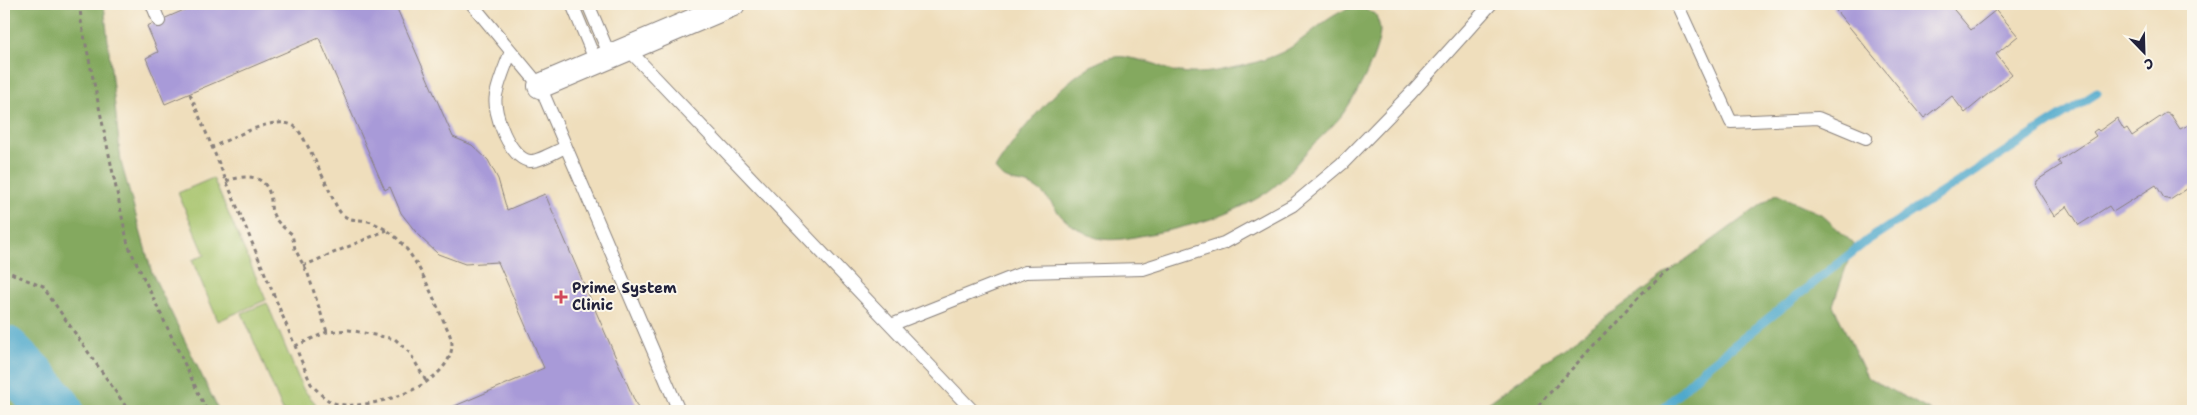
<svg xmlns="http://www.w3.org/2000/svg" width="2197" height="415" font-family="'Shantell Sans',sans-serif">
	<rect width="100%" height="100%" fill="#fbf7ec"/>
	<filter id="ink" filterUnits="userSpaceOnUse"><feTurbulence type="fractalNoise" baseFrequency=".02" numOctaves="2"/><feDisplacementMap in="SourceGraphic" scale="10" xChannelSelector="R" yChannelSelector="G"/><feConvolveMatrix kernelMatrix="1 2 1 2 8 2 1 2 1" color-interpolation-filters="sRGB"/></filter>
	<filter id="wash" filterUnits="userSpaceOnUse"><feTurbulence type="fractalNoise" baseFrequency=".0096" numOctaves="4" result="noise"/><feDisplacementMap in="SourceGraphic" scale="20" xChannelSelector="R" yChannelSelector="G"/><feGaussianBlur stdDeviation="1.12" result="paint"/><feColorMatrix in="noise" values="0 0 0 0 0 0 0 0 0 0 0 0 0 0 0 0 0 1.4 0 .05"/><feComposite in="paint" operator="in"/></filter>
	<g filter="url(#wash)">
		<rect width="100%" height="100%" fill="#efdebc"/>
		<path fill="#a6c36b" stroke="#647253" d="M 213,178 L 266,300 L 218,321 L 192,260 L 205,255 L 178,193 Z
			M 267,303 L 303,389 L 316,404 L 298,411 L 283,411 L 242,313 Z"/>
		<path fill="#84a95f" stroke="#53664d" d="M 4,4 L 104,4 L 121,162 L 152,273 L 219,411 L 4,411 Z
			M 1349,8 L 1364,8 L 1376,15 C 1377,19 1380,25 1380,29 C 1380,53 1356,96 1342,115 C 1334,125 1323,135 1313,145 C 1295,163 1289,177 1266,193 C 1229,217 1188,227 1145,235 C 1130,238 1112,242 1097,238 C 1089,236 1067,223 1062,217 C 1054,208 1048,196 1037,189 C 1021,178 1008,187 995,169 C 1015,136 1082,50 1125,57 C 1135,59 1146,61 1155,64 C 1163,67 1171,72 1180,72 C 1193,74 1209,73 1221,70 C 1244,66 1270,60 1290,48 C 1311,34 1325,18 1349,8 Z
			M 1776,194 L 1821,214 L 1854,244 L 1833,305 L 1867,377 L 1931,411 L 1477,411 Z"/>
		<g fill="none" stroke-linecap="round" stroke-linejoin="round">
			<path stroke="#4fa9cc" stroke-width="9" d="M 1661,411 L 1703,370 L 1868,240 L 2097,93"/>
			<path stroke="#4fa9cc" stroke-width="55" d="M 4,353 L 30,379 L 56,411"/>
		</g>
		<g id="blocks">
			<path fill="#a89ad8" d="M 198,4 L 395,4 L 453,137 L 472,145 L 488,160 L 498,179 L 507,210 L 545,194 L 639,411 L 443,411 L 544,368 L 498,262 L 465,264 L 438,254 L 419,236 L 401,213 L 390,187 L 385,190 L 319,38 L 165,104 L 146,58 L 158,52 L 147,26 Z
				M 1837,4 L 1949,4 L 1971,30 L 1996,10 L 2018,36 L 1996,54 L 2012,74 L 1965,113 L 1952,96 L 1924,118 L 1833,7 Z
				M 2166,113 L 2171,115 L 2180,129 L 2193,123 L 2193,185 L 2170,200 L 2164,198 L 2156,185 L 2113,212 L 2109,206 L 2079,225 L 2067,206 L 2054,216 L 2035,186 L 2036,181 L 2061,165 L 2058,161 L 2096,136 L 2093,132 L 2097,129 L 2099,131 L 2117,118 L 2124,130 L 2127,128 L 2132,136 Z"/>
		</g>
	</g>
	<g filter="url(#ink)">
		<use href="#blocks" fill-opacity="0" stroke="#88807c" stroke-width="1"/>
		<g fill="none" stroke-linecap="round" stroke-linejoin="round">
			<g stroke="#88807c" stroke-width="14">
				<path id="service" d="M 152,4 L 159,21
					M 472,4 L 540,86 L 679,411
					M 572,4 L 596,62
					M 588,4 L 610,56
					M 1677,4 L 1731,122 L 1818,118 L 1866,138
					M 628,49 L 973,411
					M 511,51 C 506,65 499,80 496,95 C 492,112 510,159 530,161 C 538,162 558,150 566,147
					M 891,325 L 1025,272 L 1143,269 L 1224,243 L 1293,205 L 1342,164 L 1411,93 L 1491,4"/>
			</g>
			<g stroke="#88807c" stroke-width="26">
				<path id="minor" d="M 540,86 L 733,4"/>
			</g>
			<path stroke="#88807c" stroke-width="3" stroke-dasharray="4 4" stroke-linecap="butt" d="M 80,4 L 81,21 L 128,245 L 207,411
				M 611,7 L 620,4
				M 190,94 L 311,384 C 319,392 326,402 338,404 C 370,411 451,386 452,345 C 452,336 445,325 442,317 C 429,288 413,246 385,229 C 381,227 376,224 371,222 C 361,218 349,223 340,212 C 334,203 330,191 325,181 C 319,170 303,132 294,126 C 274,114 232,139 212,147
				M 4,178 L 4,196
				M 226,181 C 245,175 264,173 270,195 C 272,201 270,209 273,214 C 277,223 284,228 292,234 L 295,249 L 308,274 L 327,332
				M 303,266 L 387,230
				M 4,270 L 43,287 L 129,411
				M 295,346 L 327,332 L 349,330 L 395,339 L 410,353 L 427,383
				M 1533,411 L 1640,295 L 1672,267"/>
			<use href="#service" stroke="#fff" stroke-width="12"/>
			<use href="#minor" stroke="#fff" stroke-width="24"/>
		</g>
	</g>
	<path fill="#d1495b" stroke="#fbf7ec" stroke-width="2" d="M558.5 289.5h5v5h5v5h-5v5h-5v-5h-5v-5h5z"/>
	<g text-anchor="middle" stroke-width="4" stroke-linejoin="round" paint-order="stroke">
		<g font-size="15" font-weight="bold" fill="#22223b" stroke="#fbf7ec" text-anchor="start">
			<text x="572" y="293">Prime System<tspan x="572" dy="17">Clinic</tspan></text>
		</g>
	</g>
	<rect width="2197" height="415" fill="none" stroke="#fbf7ec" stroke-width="20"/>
	<g transform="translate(2144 52) rotate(157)" stroke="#fbf7ec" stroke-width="4" paint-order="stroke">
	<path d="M0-4L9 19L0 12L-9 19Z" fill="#22223b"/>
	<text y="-8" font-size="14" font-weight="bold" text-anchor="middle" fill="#22223b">С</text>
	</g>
</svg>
